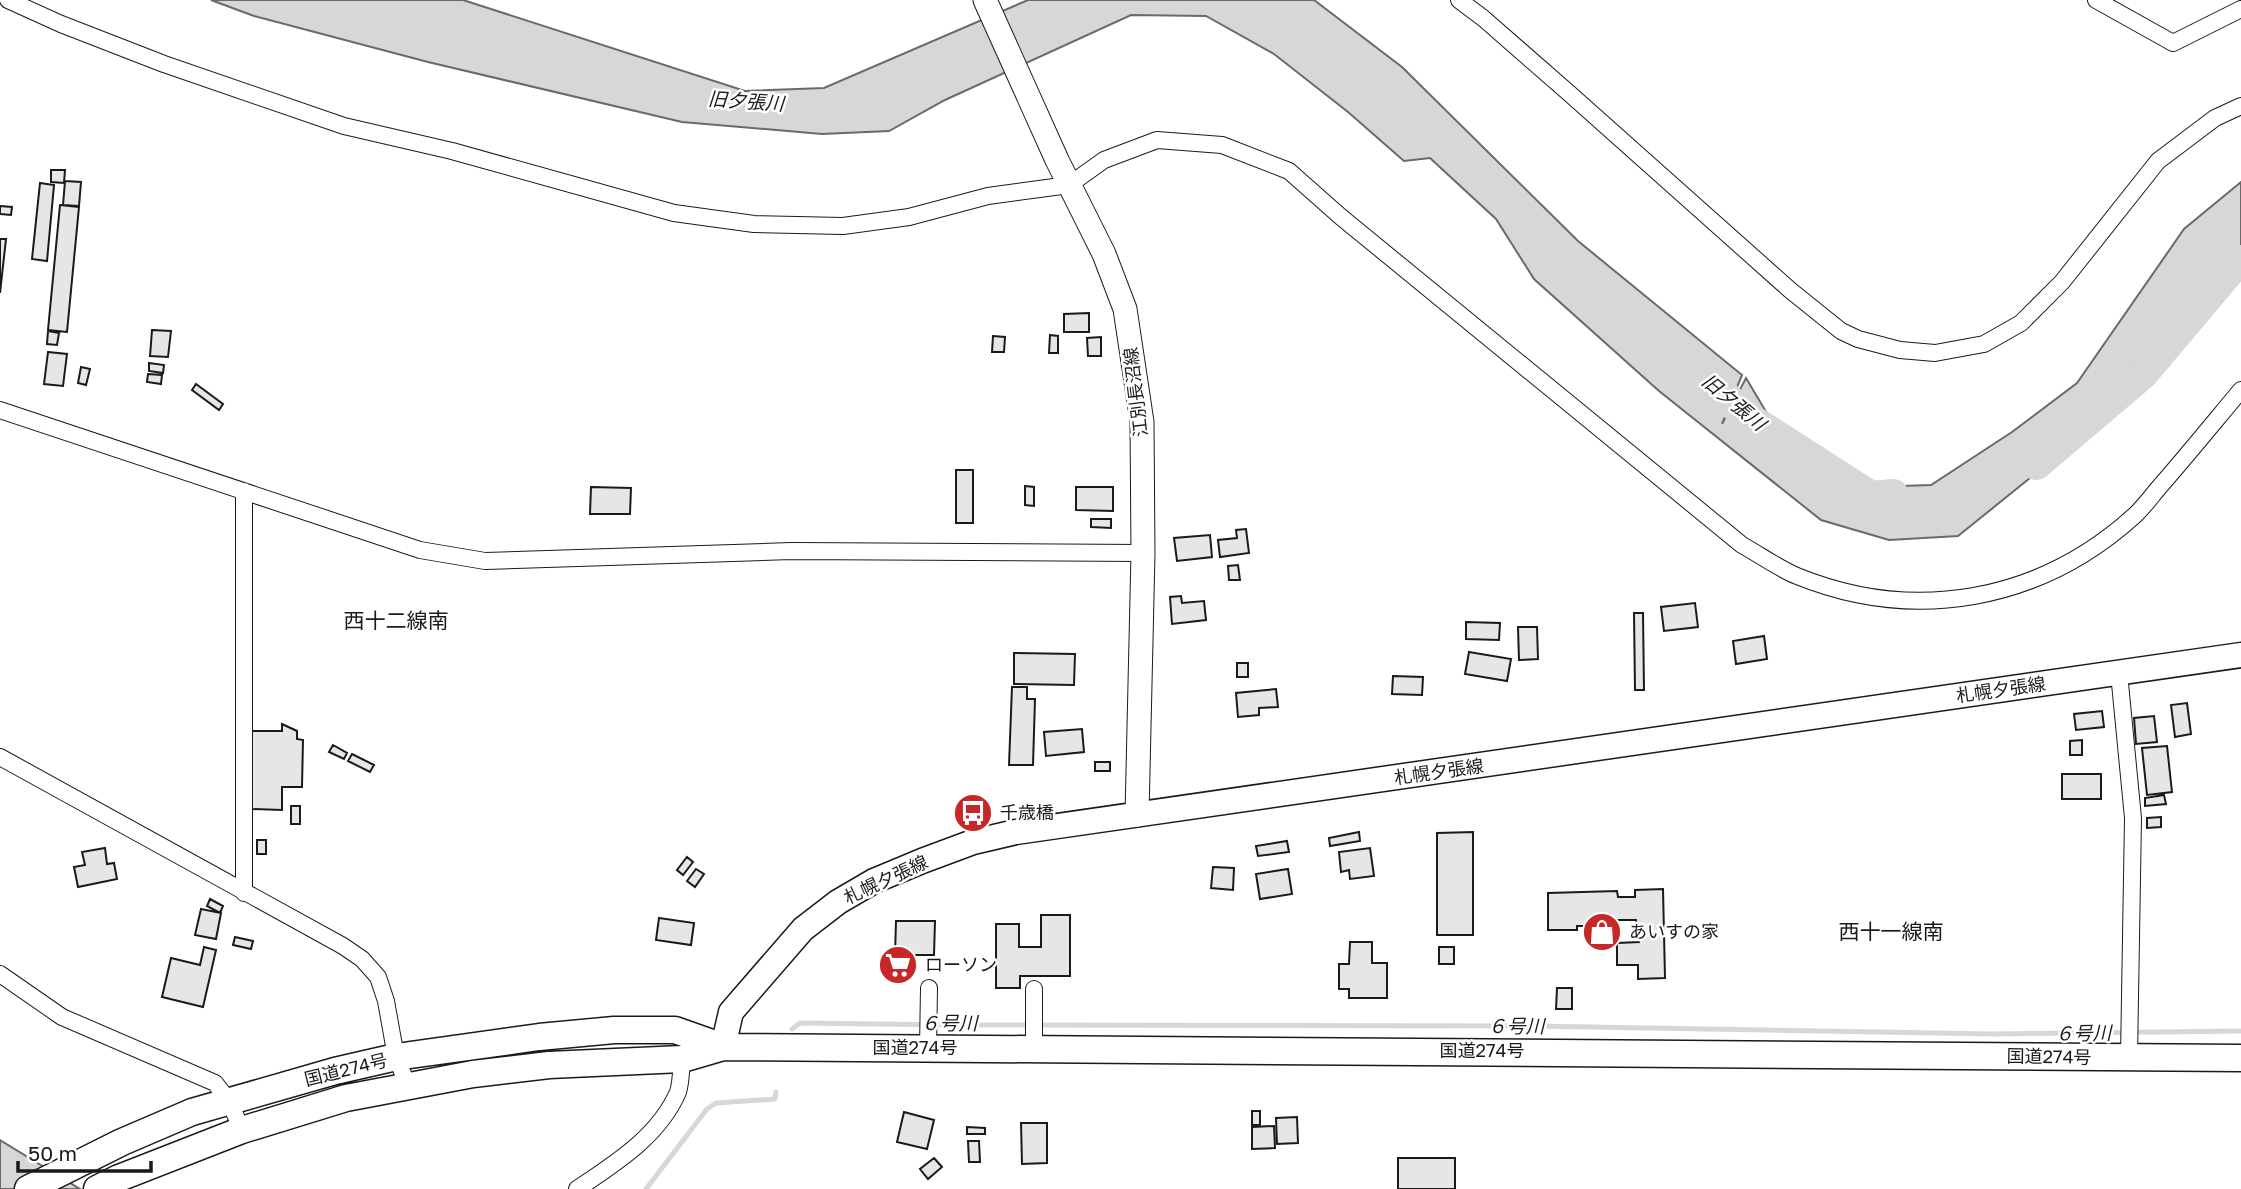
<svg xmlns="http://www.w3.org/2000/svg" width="2241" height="1189" font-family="'Golos Text','Noto Sans JP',sans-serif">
	<rect width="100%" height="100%" fill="#fff"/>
	<path fill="#d7d7d7" stroke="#6a6a6a" stroke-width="2" d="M 211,0 L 463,0 L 745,91 L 824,88 L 1028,0 L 1314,0 L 1402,67 L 1578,241 L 1742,375 L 1722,424 L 1746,378 L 1797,464 L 1837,488 L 1931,485 L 2012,432 L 2077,383 L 2184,229 L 2241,182 L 2241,269 L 2180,315 L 2123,372 L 2040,470 L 1958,536 L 1889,540 L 1821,520 L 1659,391 L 1534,279 L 1496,219 L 1430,158 L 1404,161 L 1348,112 L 1274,54 L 1206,16 L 1131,15 L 945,100 L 889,131 L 822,134 L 682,122 L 428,62 L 254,16 Z
		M 0,1140 L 80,1189 L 0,1189 Z"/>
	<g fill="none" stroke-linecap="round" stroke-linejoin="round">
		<path stroke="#d7d7d7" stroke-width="5" d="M 792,1029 L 800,1023 L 954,1025 L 1531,1026 L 1992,1034 L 2241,1031
			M 646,1189 L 707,1109 L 716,1103 L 775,1099 L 776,1092"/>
		<path stroke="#d7d7d7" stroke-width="32" d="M 1699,373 L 1751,420 L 1871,497 L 1893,495
			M 2036,464 L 2143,373 L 2229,271 L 2241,261"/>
	</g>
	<path fill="#e6e6e6" stroke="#1a1a1a" stroke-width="2" d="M 51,170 L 65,170 L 64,183 L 51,182 Z
		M 65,181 L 81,182 L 79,206 L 63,205 Z
		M 40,183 L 54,185 L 47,261 L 32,259 Z
		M 60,205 L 79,207 L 67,332 L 48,330 Z
		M 0,206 L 12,207 L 11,215 L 0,214 Z
		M 0,239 L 6,239 L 0,293 Z
		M 1089,313 L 1089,332 L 1064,332 L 1064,314 Z
		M 152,330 L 171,331 L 168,357 L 150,356 Z
		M 48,331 L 59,333 L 57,345 L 47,344 Z
		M 1050,335 L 1058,336 L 1058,353 L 1049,353 Z
		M 993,336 L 1005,337 L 1004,352 L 992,352 Z
		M 1101,337 L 1101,356 L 1088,356 L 1087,338 Z
		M 48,352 L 67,354 L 63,386 L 44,384 Z
		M 149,363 L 164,365 L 163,373 L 149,371 Z
		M 81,367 L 90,369 L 86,385 L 78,383 Z
		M 148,374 L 162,375 L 161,384 L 147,382 Z
		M 196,384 L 223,404 L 219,410 L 192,390 Z
		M 956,470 L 973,470 L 973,523 L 956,523 Z
		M 1025,486 L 1034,487 L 1034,506 L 1025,505 Z
		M 591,487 L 631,488 L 630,514 L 590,514 Z
		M 1076,487 L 1113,487 L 1113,511 L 1076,510 Z
		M 1091,519 L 1111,519 L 1111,528 L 1091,527 Z
		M 1246,529 L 1249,553 L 1220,557 L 1218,540 L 1237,538 L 1236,530 Z
		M 1210,535 L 1212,557 L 1177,561 L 1174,538 Z
		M 1238,565 L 1240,580 L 1229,580 L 1228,566 Z
		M 1181,596 L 1182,603 L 1204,601 L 1206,620 L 1172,624 L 1170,597 Z
		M 1695,603 L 1698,627 L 1664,631 L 1661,607 Z
		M 1634,613 L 1643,613 L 1644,690 L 1635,690 Z
		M 1466,622 L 1500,623 L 1499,640 L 1466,639 Z
		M 1518,627 L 1537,627 L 1538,659 L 1519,660 Z
		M 1764,636 L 1767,659 L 1736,664 L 1733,641 Z
		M 1469,652 L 1511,659 L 1507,681 L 1465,674 Z
		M 1014,653 L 1075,654 L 1074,685 L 1014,684 Z
		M 1237,663 L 1248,663 L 1248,677 L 1237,677 Z
		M 1393,676 L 1423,677 L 1422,695 L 1392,694 Z
		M 1012,687 L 1027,687 L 1027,699 L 1035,699 L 1033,765 L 1009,765 Z
		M 1276,689 L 1278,707 L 1259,708 L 1259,715 L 1238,717 L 1236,693 Z
		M 2187,703 L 2191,734 L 2175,737 L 2171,705 Z
		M 2102,711 L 2104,727 L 2076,730 L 2074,714 Z
		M 2154,716 L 2157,742 L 2136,744 L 2134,718 Z
		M 282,724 L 297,731 L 297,739 L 303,740 L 302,787 L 282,787 L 282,810 L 251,809 L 252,731 L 282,731 Z
		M 1082,729 L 1084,752 L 1046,756 L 1044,732 Z
		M 2082,740 L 2082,755 L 2070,755 L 2070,741 Z
		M 333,745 L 347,753 L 344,759 L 329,752 Z
		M 2167,746 L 2172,792 L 2147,795 L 2142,748 Z
		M 352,754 L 374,765 L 370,772 L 348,761 Z
		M 1095,762 L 1110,762 L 1110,771 L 1095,771 Z
		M 2062,774 L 2101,774 L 2101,799 L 2062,799 Z
		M 2164,795 L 2166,804 L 2145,806 L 2145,798 Z
		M 291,806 L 300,806 L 300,824 L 291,824 Z
		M 2161,817 L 2161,827 L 2147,828 L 2147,818 Z
		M 1359,832 L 1360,841 L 1330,846 L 1329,838 Z
		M 1473,832 L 1473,935 L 1437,935 L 1437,833 Z
		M 257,840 L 266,840 L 266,854 L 257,854 Z
		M 1287,841 L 1289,852 L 1258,856 L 1256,846 Z
		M 105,848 L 107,864 L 114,863 L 117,879 L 78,887 L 74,867 L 85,865 L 82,852 Z
		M 1370,848 L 1374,876 L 1350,879 L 1349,870 L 1341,872 L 1339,852 Z
		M 687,857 L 693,862 L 683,875 L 677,870 Z
		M 1213,867 L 1234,868 L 1233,890 L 1211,888 Z
		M 696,869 L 704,874 L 695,887 L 687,881 Z
		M 1288,869 L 1292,894 L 1260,899 L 1256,874 Z
		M 1663,889 L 1665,978 L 1638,979 L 1638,965 L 1617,965 L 1617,943 L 1639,942 L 1636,920 L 1617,920 L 1617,934 L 1586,935 L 1586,926 L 1577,926 L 1577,930 L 1548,930 L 1548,893 L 1617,891 L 1618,897 L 1635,897 L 1635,890 Z
		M 210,899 L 223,906 L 220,913 L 207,906 Z
		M 201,909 L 221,913 L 216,939 L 195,935 Z
		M 1041,915 L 1070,915 L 1070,976 L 1020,976 L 1020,988 L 996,988 L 996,924 L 1019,924 L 1019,947 L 1041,947 Z
		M 659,918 L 694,923 L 691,945 L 656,940 Z
		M 896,921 L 935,921 L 934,955 L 895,955 Z
		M 235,937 L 253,941 L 251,949 L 233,945 Z
		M 1350,942 L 1372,942 L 1372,963 L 1387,963 L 1387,998 L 1349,998 L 1349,989 L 1339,989 L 1339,964 L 1349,964 Z
		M 204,947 L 216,950 L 203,1007 L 162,997 L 171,958 L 200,965 Z
		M 1439,947 L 1454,947 L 1454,964 L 1439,964 Z
		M 1557,988 L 1572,988 L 1572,1009 L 1556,1009 Z
		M 1252,1111 L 1260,1111 L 1260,1125 L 1252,1125 Z
		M 904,1112 L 934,1120 L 927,1149 L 897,1142 Z
		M 1297,1117 L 1298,1143 L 1277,1144 L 1276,1118 Z
		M 1021,1123 L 1047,1123 L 1047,1163 L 1022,1164 Z
		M 1274,1126 L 1275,1148 L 1252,1149 L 1252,1127 Z
		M 967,1127 L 985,1128 L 985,1134 L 967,1134 Z
		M 968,1141 L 979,1141 L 980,1162 L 969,1162 Z
		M 934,1158 L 942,1167 L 928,1179 L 920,1169 Z
		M 1398,1158 L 1455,1158 L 1455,1189 L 1398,1189 Z"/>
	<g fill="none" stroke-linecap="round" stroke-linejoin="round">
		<g stroke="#1a1a1a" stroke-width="18">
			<path id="minor" d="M 8,0 L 61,24 L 164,64 L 344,126 L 452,151 L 674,213 L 754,224 L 843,226 L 909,217 L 988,196 L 1069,185 L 1104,160 L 1157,140 L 1222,145 L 1289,171 L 1341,217 L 1742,545 C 1760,555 1778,568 1797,576 C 1915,624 2040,601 2134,516 C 2145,506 2153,494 2162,484 C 2189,453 2215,421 2241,390
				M 1459,0 L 1483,18 L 1570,94 L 1790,290 L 1841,331 L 1858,339 L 1900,350 L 1935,353 L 1984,344 L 2021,323 L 2062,282 L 2158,161 L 2215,118 L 2241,106
				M 2096,0 L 2173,43 L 2241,9
				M 0,410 L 420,550 L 485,561 L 791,551 L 1143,553
				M 2119,673 L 2133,818 L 2129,1057
				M 0,757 L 343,946 L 362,959 L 378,977 L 386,1001 L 396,1057 L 408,1086
				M 244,893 L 244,491
				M 0,974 L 62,1017 L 215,1083 L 229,1101 L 242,1130
				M 1034,989 L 1034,1048
				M 928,1048 L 929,988
				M 577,1189 C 616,1163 659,1136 678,1092 C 681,1083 681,1070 682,1059"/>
		</g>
		<g stroke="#1a1a1a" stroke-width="25">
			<path id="secondary" d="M 985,0 L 1057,160 L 1104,254 L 1125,309 L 1142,422 L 1143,553 L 1137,815"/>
		</g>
		<g stroke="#1a1a1a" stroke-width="27">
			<path id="primary" d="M 723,1047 L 731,1012 L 803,929 L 838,902 L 874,881 L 922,861 L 973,842 L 1016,832 L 2241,655"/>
		</g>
		<g stroke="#1a1a1a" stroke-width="29">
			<path id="trunk" d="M 28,1189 L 122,1142 L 192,1112 L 335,1071 L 396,1057 L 539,1037 L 614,1030 L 675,1030 L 723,1047
				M 97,1189 L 119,1178 L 242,1130 L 346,1098 L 473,1074 L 549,1065 L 682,1059 L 723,1047 L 2241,1058"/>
		</g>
		<use href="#minor" stroke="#fff" stroke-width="16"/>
		<use href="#secondary" stroke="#fff" stroke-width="23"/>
		<use href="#primary" stroke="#fff" stroke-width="24"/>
		<use href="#trunk" stroke="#fff" stroke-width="26"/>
	</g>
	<defs>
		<g id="bus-disc" transform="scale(2.0125)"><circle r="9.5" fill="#c62828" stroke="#fff"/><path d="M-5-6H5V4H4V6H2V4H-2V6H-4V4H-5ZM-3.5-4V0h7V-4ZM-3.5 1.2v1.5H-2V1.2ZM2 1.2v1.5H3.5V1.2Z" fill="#fff"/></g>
		<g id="shop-disc" transform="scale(2.0125)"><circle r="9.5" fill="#c62828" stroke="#fff"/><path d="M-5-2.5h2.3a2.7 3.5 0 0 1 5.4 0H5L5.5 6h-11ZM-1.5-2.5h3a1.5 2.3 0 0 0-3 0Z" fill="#fff"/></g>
		<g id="supermarket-disc" transform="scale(2.0125)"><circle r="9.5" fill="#c62828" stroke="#fff"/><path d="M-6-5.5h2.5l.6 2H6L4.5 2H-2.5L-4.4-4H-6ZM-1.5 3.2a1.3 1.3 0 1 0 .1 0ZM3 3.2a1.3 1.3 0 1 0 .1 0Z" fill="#fff"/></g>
	</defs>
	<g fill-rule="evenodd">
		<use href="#bus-disc" x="973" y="813"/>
		<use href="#shop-disc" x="1602" y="932"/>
		<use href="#supermarket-disc" x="898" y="965"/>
	</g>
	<g text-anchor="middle" stroke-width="5" stroke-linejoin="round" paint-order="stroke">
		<g font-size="18" fill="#1a1a1a" stroke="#fff">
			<text transform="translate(1136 392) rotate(-97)" y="6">江別長沼線</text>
			<text transform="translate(2001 690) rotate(-8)" y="6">札幌夕張線</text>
			<text transform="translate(1439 772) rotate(-8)" y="6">札幌夕張線</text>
			<text transform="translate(886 880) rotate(-25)" y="6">札幌夕張線</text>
			<text x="915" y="1054">国道274号</text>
			<text x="1482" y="1057">国道274号</text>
			<text transform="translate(2049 1057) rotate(1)" y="6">国道274号</text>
			<text transform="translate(346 1070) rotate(-14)" y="6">国道274号</text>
		</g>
		<g font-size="18" fill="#1a1a1a" stroke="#fff" text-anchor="start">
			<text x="1000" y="819">千歳橋</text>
			<text x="1629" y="938">あいすの家</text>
			<text x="925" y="971">ローソン</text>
		</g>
		<g font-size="19" font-style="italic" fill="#1a1a1a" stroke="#fff">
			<text transform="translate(746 101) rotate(4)" y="7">旧夕張川</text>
			<text transform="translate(1734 402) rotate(40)" y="7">旧夕張川</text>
			<text x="949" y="1030">６号川</text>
			<text x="1516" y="1033">６号川</text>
			<text transform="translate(2083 1033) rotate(-1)" y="7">６号川</text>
		</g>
		<g font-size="21" fill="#1a1a1a" stroke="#fff">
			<text x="396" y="628">西十二線南</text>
			<text x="1891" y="939">西十一線南</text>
		</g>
	</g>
	<path d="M18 1161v10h133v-10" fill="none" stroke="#1a1a1a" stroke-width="3.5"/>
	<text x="28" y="1161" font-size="21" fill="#1a1a1a" stroke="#ffffff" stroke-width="5" paint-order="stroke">50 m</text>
</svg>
